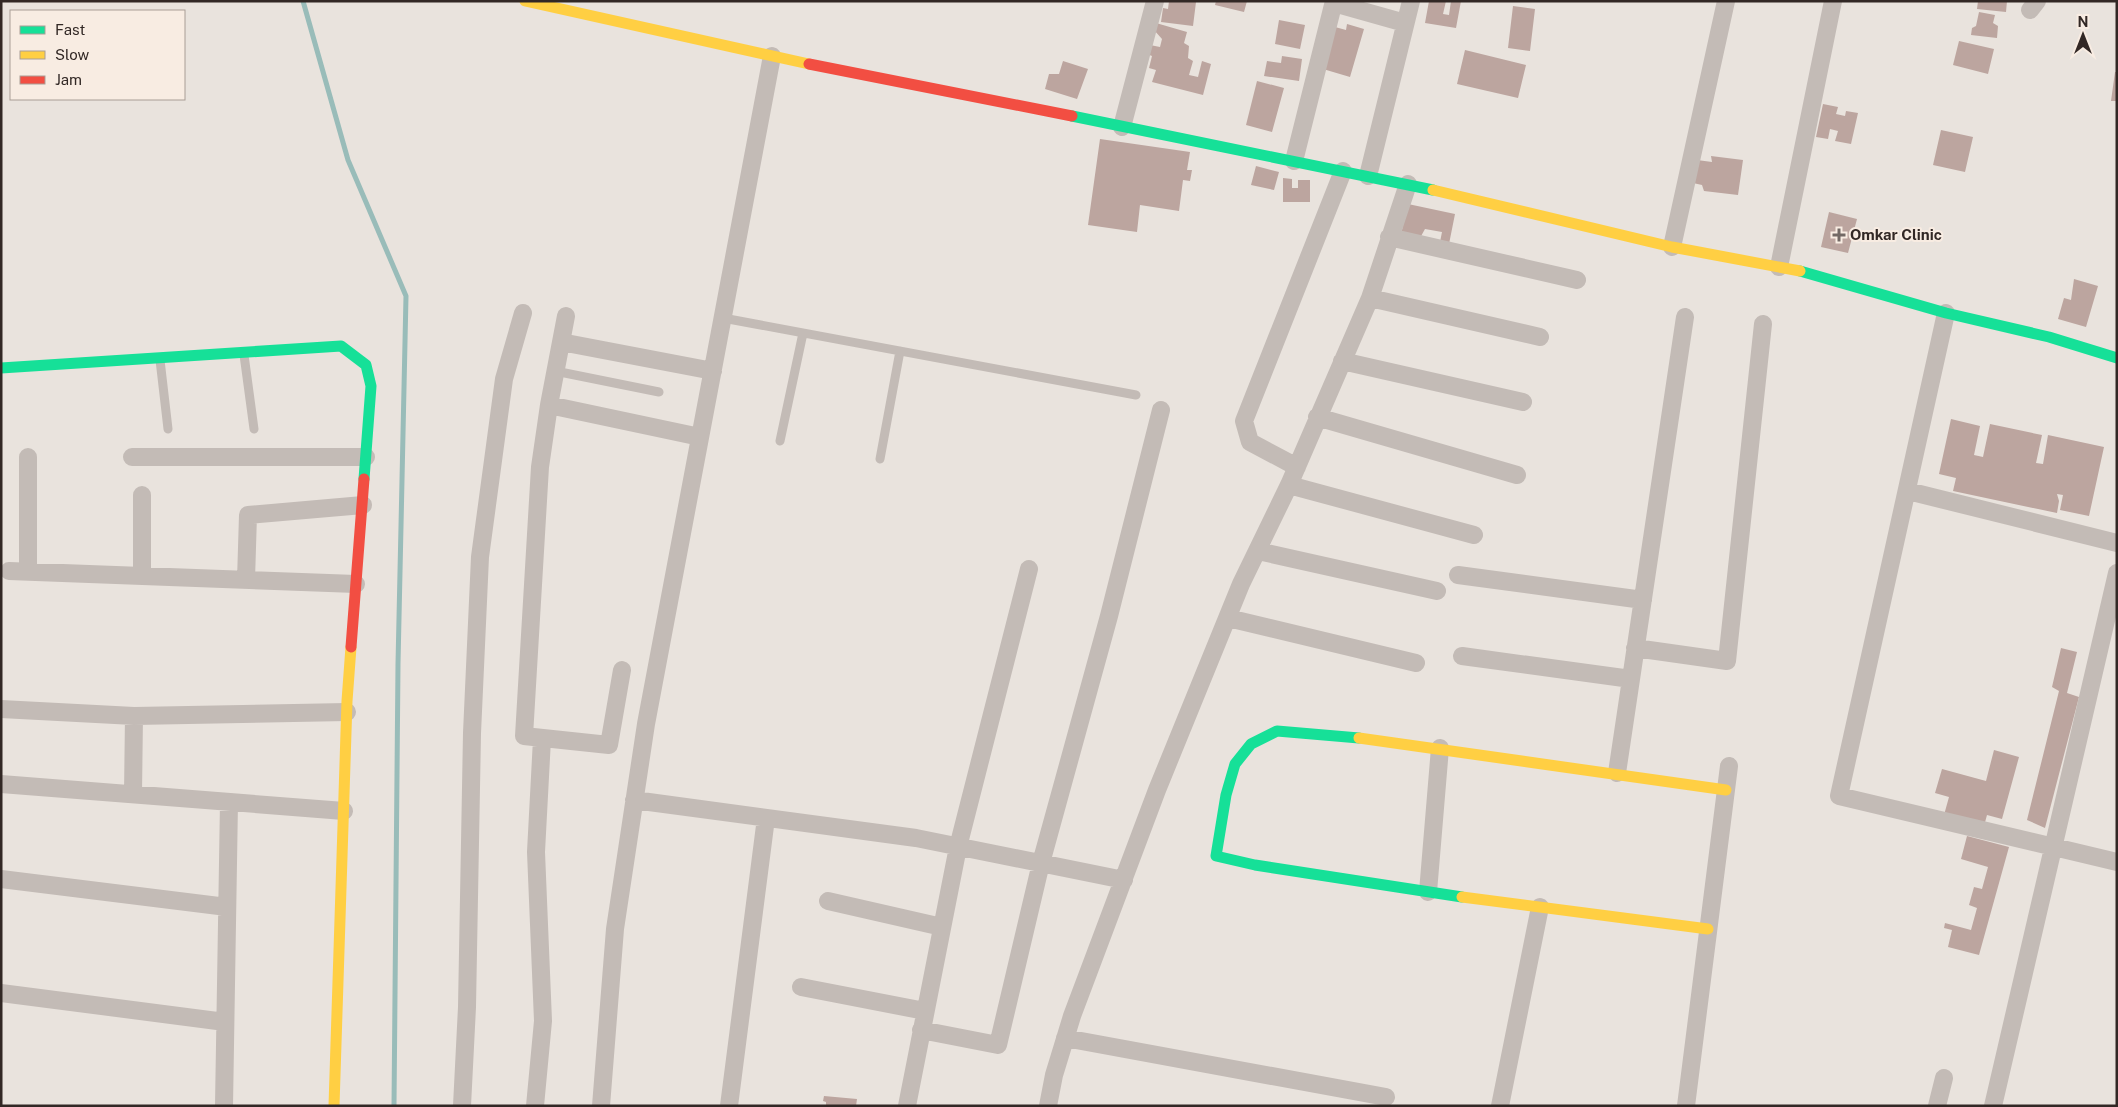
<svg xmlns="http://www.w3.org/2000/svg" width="2118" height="1107" font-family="'Public Sans',sans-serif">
	<rect width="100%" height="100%" fill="#e9e3dd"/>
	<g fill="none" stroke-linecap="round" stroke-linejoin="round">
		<path stroke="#99bcb9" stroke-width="5" d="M 303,1 L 348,160 L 406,296 L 398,664 L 394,1106"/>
	</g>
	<path fill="#bca59f" d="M 1169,1 L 1196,2 L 1193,26 L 1161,22 L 1163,8 L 1168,9 Z
		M 1216,1 L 1247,1 L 1244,12 L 1215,5 Z
		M 1429,1 L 1446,1 L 1443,14 L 1449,15 L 1451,1 L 1461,1 L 1456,28 L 1425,23 Z
		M 1978,1 L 2007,1 L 2006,12 L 1977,9 Z
		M 1513,6 L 1535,9 L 1530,51 L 1508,48 Z
		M 1979,12 L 1995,15 L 1993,23 L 1998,26 L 1997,38 L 1971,35 L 1972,28 L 1976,26 Z
		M 1279,20 L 1305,25 L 1300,49 L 1275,44 Z
		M 1156,23 L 1187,32 L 1184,43 L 1189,46 L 1188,58 L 1193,61 L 1189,75 L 1198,77 L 1202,61 L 1211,64 L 1203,95 L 1152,82 L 1156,70 L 1149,68 L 1152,56 L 1147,54 L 1150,45 L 1160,47 L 1162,39 L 1154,30 Z
		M 1347,24 L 1364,29 L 1350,77 L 1323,69 L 1335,27 L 1346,30 Z
		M 1959,41 L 1994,49 L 1988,74 L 1953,65 Z
		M 1465,50 L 1526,65 L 1518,98 L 1457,84 Z
		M 1282,56 L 1302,59 L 1299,81 L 1264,76 L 1267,61 L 1281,63 Z
		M 1063,61 L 1088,69 L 1077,99 L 1045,89 L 1049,74 L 1059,74 Z
		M 2115,72 L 2117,72 L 2117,101 L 2111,101 Z
		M 1257,81 L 1284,88 L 1272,132 L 1246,125 Z
		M 1823,104 L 1838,107 L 1836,114 L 1845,116 L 1846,111 L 1858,113 L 1851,144 L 1835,141 L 1838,131 L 1830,129 L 1828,139 L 1816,137 Z
		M 1941,130 L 1973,137 L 1965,172 L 1933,165 Z
		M 1100,139 L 1190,152 L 1187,170 L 1192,170 L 1190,181 L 1183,180 L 1179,211 L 1140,205 L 1137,232 L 1088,225 Z
		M 1711,156 L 1743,160 L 1738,195 L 1704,191 L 1702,185 L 1693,183 L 1697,160 L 1712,162 Z
		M 1256,166 L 1279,172 L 1274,190 L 1251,185 Z
		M 1283,178 L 1292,179 L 1292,188 L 1298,188 L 1298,180 L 1310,180 L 1310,202 L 1283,202 Z
		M 1408,204 L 1455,214 L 1448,249 L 1439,247 L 1442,232 L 1425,229 L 1420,238 L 1401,234 Z
		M 1829,212 L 1857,219 L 1848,253 L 1821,247 Z
		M 2074,279 L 2098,286 L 2086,327 L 2058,319 L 2064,298 L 2071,300 Z
		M 1951,419 L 1980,426 L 1974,455 L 1983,457 L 1990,424 L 2042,435 L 2036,463 L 2043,464 L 2048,435 L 2104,447 L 2089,516 L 2060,510 L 2063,495 L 2057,494 L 2059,501 L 2057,513 L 1953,491 L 1956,478 L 1939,474 Z
		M 2061,648 L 2077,652 L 2067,693 L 2079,697 L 2045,828 L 2027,820 L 2059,691 L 2052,687 Z
		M 1994,750 L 2019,757 L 2002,819 L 1987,815 L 1984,826 L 1944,815 L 1949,797 L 1935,793 L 1942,769 L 1986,781 Z
		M 1967,836 L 2009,847 L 1979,955 L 1948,947 L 1952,930 L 1944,928 L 1945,923 L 1971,930 L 1977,908 L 1969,905 L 1974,887 L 1982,889 L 1988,867 L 1961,859 Z
		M 824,1096 L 857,1099 L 856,1106 L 826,1106 L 826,1102 L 823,1101 Z"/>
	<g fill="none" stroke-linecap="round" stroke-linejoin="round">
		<path stroke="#c3bbb6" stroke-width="9" d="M 723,318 L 1136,395
			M 244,355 L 254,429
			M 160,360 L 168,429
			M 555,371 L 659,392
			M 780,441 L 803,333
			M 880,459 L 900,351"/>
		<path stroke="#c3bbb6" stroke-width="18" d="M 1334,3 L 1405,23
			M 2030,10 L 2037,1
			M 1122,127 L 1155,1
			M 1294,161 L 1334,1
			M 1368,176 L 1411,1
			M 1389,237 L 1577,280
			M 1672,247 L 1726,1
			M 1779,267 L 1833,1
			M 1370,298 L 1540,337
			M 1946,313 L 1839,796 L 2117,862
			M 561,342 L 713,371
			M 1342,361 L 1523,402
			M 549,405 L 566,316
			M 1317,417 L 1517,475
			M 28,457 L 28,571
			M 132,457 L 366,457
			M 1297,467 L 1250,442 L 1244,421 L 1343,171
			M 1289,485 L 1474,535
			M 1908,491 L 2117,543
			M 1258,551 L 1437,591
			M 9,571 L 356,584
			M 1458,575 L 1643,600
			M 142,576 L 142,495
			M 246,580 L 248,515 L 363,505
			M 1228,618 L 1416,663
			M 1635,648 L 1727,661 L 1763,324
			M 1462,656 L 1631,679
			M 622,670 L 609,745 L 524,736 L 540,467 L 549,405 L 700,437
			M 1,709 L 134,716 L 347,712
			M 1617,773 L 1685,317
			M 1,784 L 344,811
			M 133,794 L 134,716
			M 634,800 L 916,838 L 1124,880
			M 1,879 L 227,907
			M 1428,892 L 1440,748
			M 828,901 L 942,927
			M 801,987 L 925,1011
			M 1,993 L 225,1022
			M 921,1030 L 998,1045 L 1041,863 L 1109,616 L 1161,410
			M 1065,1038 L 1386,1097
			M 224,1106 L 229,802
			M 462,1106 L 467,1007 L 472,733 L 480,557 L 504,379 L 523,313
			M 535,1106 L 543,1021 L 536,852 L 542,739
			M 601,1106 L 615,929 L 646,724 L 772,56
			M 729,1106 L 766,818
			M 907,1106 L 958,847 L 1029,569
			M 1048,1106 L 1054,1075 L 1072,1016 L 1157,790 L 1241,584 L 1289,485 L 1370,298 L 1408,184
			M 1500,1106 L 1540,907
			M 1686,1106 L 1729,766
			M 1937,1106 L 1944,1078
			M 1993,1106 L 2117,573"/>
		<path stroke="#16e098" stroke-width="11" d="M 1072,116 L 1433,190
			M 1800,271 L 1946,313 L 2049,337 L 2117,358
			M 1,368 L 341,346 L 366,365 L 371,386 L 364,479
			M 1359,738 L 1277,731 L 1251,744 L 1235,764 L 1226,795 L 1216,856 L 1255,865 L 1462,897"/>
		<path stroke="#ffcf43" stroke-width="11" d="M 525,1 L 809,64
			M 1433,190 L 1672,247 L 1800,271
			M 1359,738 L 1726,790
			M 1462,897 L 1708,929
			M 334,1106 L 347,701 L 351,647"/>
		<path stroke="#f24e42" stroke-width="11" d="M 809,64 L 1072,116
			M 351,647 L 364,479"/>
	</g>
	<path fill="#726965" stroke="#f8ece2" stroke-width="2" d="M1836.5 227.5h5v5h5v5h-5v5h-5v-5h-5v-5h5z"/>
	<g text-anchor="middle" stroke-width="4" stroke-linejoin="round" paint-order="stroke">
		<g font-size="15" font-weight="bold" fill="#322825" stroke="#f8ece2" text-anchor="start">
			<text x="1850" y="240">Omkar Clinic</text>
		</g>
	</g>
	<rect width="2118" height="1107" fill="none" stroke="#322825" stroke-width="5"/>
	<rect x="10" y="10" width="175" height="90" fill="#f8ece2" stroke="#a99e96"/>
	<rect x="20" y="26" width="25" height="8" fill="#16e098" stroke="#a99e96"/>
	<text x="55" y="35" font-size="15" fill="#322825">Fast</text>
	<rect x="20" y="51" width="25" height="8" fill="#ffcf43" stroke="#a99e96"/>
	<text x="55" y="60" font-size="15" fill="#322825">Slow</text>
	<rect x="20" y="76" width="25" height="8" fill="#f24e42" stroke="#a99e96"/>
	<text x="55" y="85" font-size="15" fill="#322825">Jam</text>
	<g transform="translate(2083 35)" stroke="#f8ece2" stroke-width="4" paint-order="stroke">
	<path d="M0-4L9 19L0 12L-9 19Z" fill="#322825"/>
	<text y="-8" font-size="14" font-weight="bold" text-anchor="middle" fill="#322825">N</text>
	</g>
</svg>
